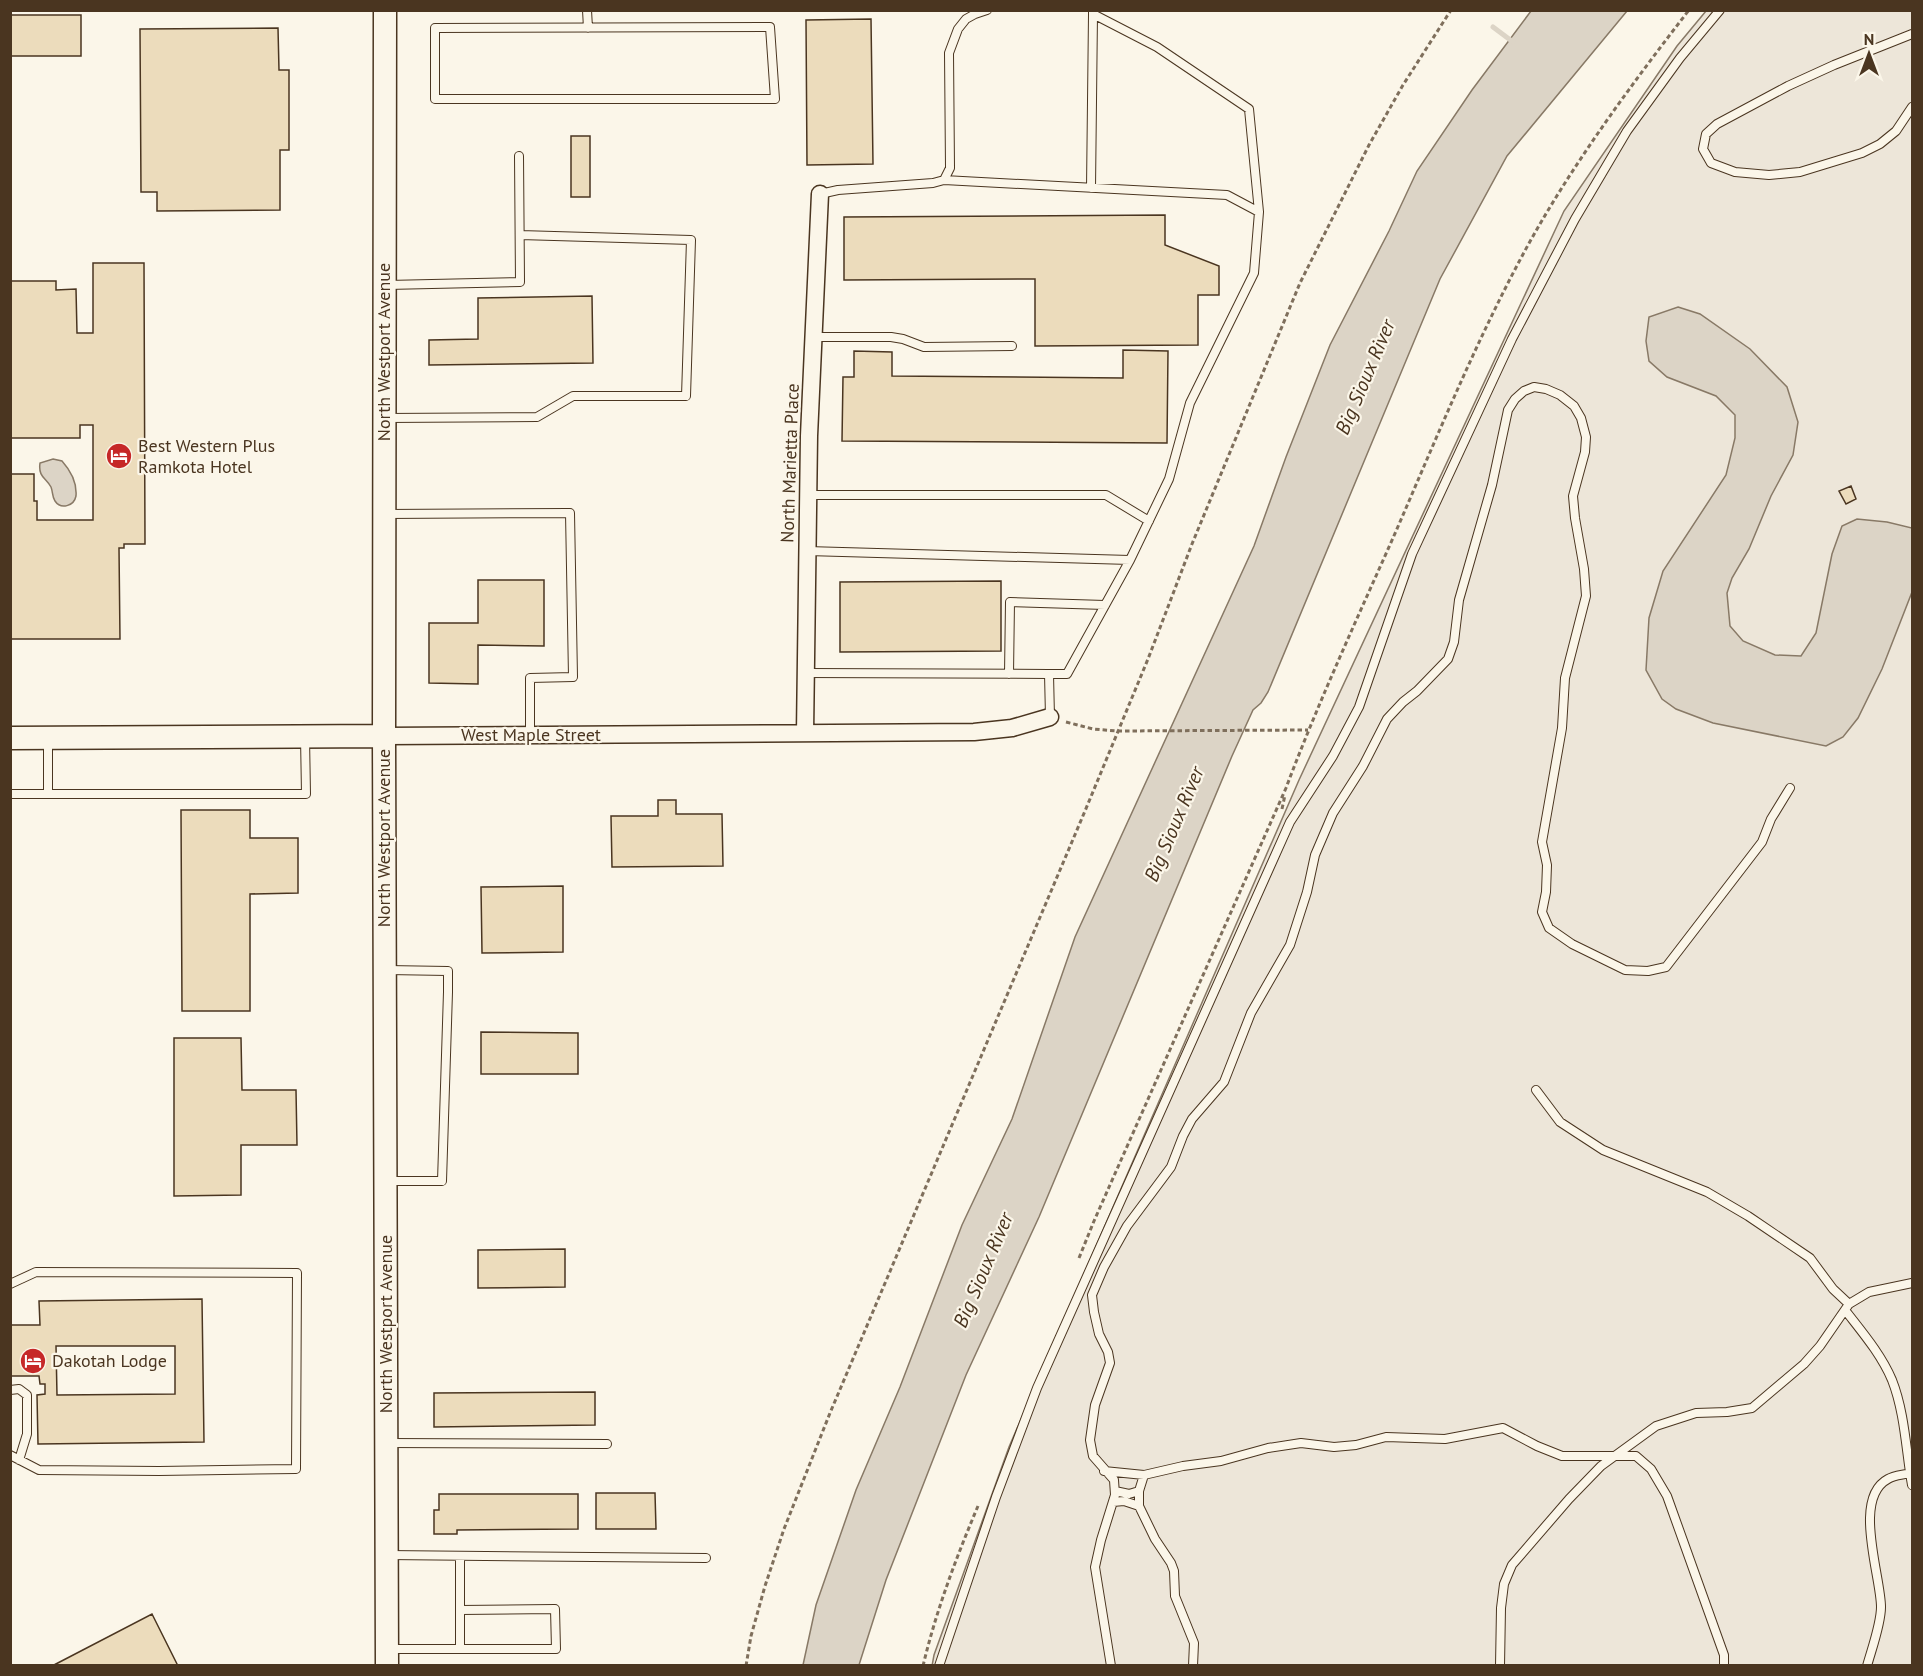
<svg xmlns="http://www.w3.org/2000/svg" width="1923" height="1676" font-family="'PT Sans',sans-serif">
	<rect width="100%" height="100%" fill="#fbf6e9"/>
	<path fill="#ede6d9" stroke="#887966" stroke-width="1.5" d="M 1706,11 L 1912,11 L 1912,1665 L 932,1666 L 934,1655 L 1009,1447 L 1143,1138 L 1299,780 L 1564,211 L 1677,46 Z"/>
	<path fill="#dcd4c6" stroke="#887966" stroke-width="1.5" d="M 1531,11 L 1627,11 L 1507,156 L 1440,279 L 1268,692 L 1261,703 L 1253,710 L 1232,756 L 1039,1217 L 966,1375 L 886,1580 L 859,1665 L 803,1665 L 816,1605 L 856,1490 L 900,1387 L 962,1225 L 1012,1119 L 1075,937 L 1254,546 L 1286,457 L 1330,345 L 1389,231 L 1417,171 L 1472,90 Z
		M 1678,307 L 1700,314 L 1750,349 L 1787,387 L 1798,422 L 1793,455 L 1771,496 L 1749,549 L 1732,578 L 1727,593 L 1730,626 L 1743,641 L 1775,655 L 1801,656 L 1816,633 L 1832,554 L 1842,526 L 1857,519 L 1887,522 L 1912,528 L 1912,592 L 1882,669 L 1858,718 L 1843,737 L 1826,746 L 1713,723 L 1676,709 L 1662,699 L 1646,670 L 1649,618 L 1663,571 L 1726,475 L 1735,438 L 1735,415 L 1716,396 L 1667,377 L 1649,361 L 1646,341 L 1649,317 Z
		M 53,459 L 62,461 C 71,471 77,483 76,496 C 74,506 61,510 55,501 C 52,497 53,492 51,487 C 46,478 38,477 40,463 Z"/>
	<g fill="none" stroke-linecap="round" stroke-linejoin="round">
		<path stroke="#dcd4c6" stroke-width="5" d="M 1493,27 L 1513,42"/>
	</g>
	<path fill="#ecdcbc" stroke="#4a3520" stroke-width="1.5" fill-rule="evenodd" d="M 10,15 L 81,15 L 81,56 L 10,56 Z
		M 871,19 L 873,164 L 807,165 L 806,20 Z
		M 278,28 L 279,70 L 289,70 L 289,150 L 280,150 L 280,210 L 157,211 L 157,192 L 141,192 L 140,29 Z
		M 571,136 L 590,136 L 590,197 L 571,197 Z
		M 1165,215 L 1165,245 L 1219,266 L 1219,295 L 1198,295 L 1198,345 L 1035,346 L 1035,279 L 844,280 L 844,217 Z
		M 93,263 L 144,263 L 145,544 L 124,544 L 124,548 L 119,548 L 120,639 L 10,639 L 10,474 L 34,474 L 34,501 L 37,501 L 37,520 L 93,520 L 93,425 L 80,425 L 80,438 L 10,438 L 11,281 L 56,281 L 56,290 L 76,289 L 77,333 L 93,333 Z
		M 592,296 L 593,363 L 429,365 L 429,340 L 478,339 L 478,298 Z
		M 1123,350 L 1168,351 L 1167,443 L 842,441 L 843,377 L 854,377 L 854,351 L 892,352 L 892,376 L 1123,378 Z
		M 1851,486 L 1856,499 L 1846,504 L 1839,491 Z
		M 478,580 L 544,580 L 544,646 L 478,645 L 478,684 L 429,683 L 429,623 L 478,623 Z
		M 1001,581 L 1001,651 L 840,652 L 840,582 Z
		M 658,800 L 676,800 L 676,814 L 722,814 L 723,866 L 612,867 L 611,816 L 658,816 Z
		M 181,810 L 250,810 L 250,838 L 298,838 L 298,893 L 250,894 L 250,1011 L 182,1011 Z
		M 563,886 L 563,952 L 482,953 L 481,887 Z
		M 481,1032 L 578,1033 L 578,1074 L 481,1074 Z
		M 174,1038 L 241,1038 L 242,1090 L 296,1090 L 297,1145 L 241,1145 L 241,1195 L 174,1196 Z
		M 565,1249 L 565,1287 L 478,1288 L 478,1250 Z
		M 202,1299 L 204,1442 L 38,1444 L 37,1395 L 45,1394 L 45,1384 L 40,1384 L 39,1376 L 10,1376 L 10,1325 L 40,1325 L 39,1301 ZM 56,1346 L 175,1346 L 175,1394 L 57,1395 Z
		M 595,1392 L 595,1425 L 434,1427 L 434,1393 Z
		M 596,1493 L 655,1493 L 656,1529 L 596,1529 Z
		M 439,1494 L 578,1494 L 578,1529 L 457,1530 L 457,1534 L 434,1534 L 434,1510 L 439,1510 Z
		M 152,1614 L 178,1666 L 52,1666 Z"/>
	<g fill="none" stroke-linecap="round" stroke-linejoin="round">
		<g stroke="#4a3520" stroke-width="10">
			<path id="lane" d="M 587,10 L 588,28
				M 1093,10 L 1093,14 L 1157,47 L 1249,109 L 1259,212
				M 770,27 L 775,99 L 435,99 L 435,28 Z
				M 1912,34 L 1834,65 L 1788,86 L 1717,124 L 1706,134 L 1703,149 L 1711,163 L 1735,172 L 1769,175 L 1800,172 L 1862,153 L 1880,144 L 1896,131 L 1912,107
				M 1091,188 L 1093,14
				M 820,194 L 838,190 L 933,183 L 944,180 L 950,168 L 949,53 L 958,29 L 966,19 L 975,14 L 987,10
				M 387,285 L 520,282 L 519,156
				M 814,337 L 891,337 L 903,339 L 924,347 L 1012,346
				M 386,418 L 537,417 L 573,396 L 686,396 L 691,240 L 520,235
				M 808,495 L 1106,495 L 1149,521
				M 385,514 L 570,513 L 573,677 L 530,678 L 530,735
				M 807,551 L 1130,560 L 1169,479 L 1190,403 L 1254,273 L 1259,212 L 1227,195 L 944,180
				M 805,673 L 1049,674
				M 1009,674 L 1010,602 L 1105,605
				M 1050,717 L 1049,674 L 1067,674 L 1130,560
				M 48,739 L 48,794
				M 10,794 L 306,794 L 305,737
				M 1536,1090 L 1560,1122 L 1603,1150 L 1707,1192 L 1748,1216 L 1810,1258 L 1833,1289 L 1849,1304
				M 386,1181 L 442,1181 L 448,992 L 448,971 L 387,970
				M 10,1284 L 36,1272 L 297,1273 L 296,1469 L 159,1471 L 39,1470 L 10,1455
				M 1845,1310 C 1862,1332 1881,1354 1892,1380 C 1905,1413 1906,1451 1912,1485
				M 10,1390 L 19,1389 L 27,1395 L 27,1434 L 19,1460
				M 387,1443 L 607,1444
				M 1104,1471 L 1144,1475 L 1183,1466 L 1221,1461 L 1268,1448 L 1301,1443 L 1334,1447 L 1356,1445 L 1386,1437 L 1445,1439 L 1503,1428 L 1537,1446 L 1562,1456 L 1636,1456 L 1651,1469 L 1667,1496 L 1724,1655 L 1724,1666
				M 1144,1475 L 1139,1491 L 1139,1506 L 1155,1539 L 1171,1563 L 1174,1571 L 1175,1596 L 1194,1643 L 1193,1666
				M 1115,1491 L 1129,1494 L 1139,1491
				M 1113,1502 L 1124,1501 L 1139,1506
				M 387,1555 L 706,1558
				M 460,1610 L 555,1609 L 556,1649 L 460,1649
				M 389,1649 L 460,1649 L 460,1556
				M 939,1666 L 996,1497 L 1037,1388 L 1290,822 L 1333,756 L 1359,707 L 1412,554 L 1512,339 L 1575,219 L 1627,131 L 1680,58 L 1720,10
				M 1111,1666 L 1095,1567 L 1101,1540 L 1115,1495 L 1114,1480 L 1093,1456 L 1090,1440 L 1095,1405 L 1110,1363 L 1108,1352 L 1099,1334 L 1094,1312 L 1092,1295 L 1104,1267 L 1127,1226 L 1171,1167 L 1183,1136 L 1192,1119 L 1224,1082 L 1251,1013 L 1290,945 L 1307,892 L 1315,855 L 1333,813 L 1363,766 L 1387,719 L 1403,702 L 1417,691 L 1448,659 L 1454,642 L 1459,600 L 1492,485 L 1508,410 L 1515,399 L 1524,391 L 1534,387 L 1546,389 L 1560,395 L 1574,406 L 1581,418 L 1586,437 L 1585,452 L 1573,496 L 1575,518 L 1584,569 L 1586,596 L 1565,678 L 1562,728 L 1542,842 L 1547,865 L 1546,892 L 1542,912 L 1549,928 L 1572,944 L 1625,970 L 1648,971 L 1666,967 L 1762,842 L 1771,819 L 1790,788
				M 1500,1666 L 1501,1608 L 1504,1584 L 1512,1565 L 1569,1499 L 1601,1466 L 1656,1426 L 1696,1413 L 1727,1412 L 1752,1408 L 1804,1364 L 1820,1346 L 1849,1304 L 1869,1292 L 1912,1283
				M 1867,1666 C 1872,1648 1881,1624 1881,1607 C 1881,1576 1852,1498 1888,1479 C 1894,1475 1903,1475 1910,1473"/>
		</g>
		<g stroke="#4a3520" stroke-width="19">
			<path id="street" d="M 805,733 L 809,436 L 820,194
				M 384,736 L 974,732 L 1012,728 L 1050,717"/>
		</g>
		<g stroke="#4a3520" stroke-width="25">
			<path id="secondary" d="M 385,10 L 384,736 L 387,1666
				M 10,738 L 384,736"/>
		</g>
		<path stroke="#7f6f5c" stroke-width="3" stroke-dasharray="4.5 3" stroke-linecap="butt" d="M 1066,722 L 1093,729 L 1117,731 L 1308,730
			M 1282,809 L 1285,795
			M 1079,1258 L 1094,1221 L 1286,788 C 1318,703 1356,621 1393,538 C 1434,444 1473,348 1521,258 C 1568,170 1628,89 1689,10
			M 746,1666 L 751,1636 L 765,1586 L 784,1529 L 830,1413 L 1085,811 L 1148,659 L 1192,544 L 1300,283 L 1369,145 L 1403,85 L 1451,10
			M 923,1666 C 936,1611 956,1558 978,1506"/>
		<use href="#lane" stroke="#fbf6e9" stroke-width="8"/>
		<use href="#street" stroke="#fbf6e9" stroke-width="16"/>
		<use href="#secondary" stroke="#fbf6e9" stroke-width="22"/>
	</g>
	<defs>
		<g id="hotel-disc" transform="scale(1.35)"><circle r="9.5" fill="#c62828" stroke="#fbf6e9"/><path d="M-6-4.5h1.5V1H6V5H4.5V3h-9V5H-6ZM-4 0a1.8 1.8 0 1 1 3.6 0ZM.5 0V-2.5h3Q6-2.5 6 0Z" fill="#fff"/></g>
	</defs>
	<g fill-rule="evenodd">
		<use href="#hotel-disc" x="119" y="456"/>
		<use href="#hotel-disc" x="33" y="1361"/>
	</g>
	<g text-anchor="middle" stroke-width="4.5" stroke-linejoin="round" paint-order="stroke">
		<g font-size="18" fill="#4a3520" stroke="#fbf6e9">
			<text transform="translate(384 352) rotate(-90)" y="6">North Westport Avenue</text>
			<text transform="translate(790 463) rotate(-88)" y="6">North Marietta Place</text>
			<text x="531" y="741">West Maple Street</text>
			<text transform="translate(384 838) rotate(-90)" y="6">North Westport Avenue</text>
			<text transform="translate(386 1324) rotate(-90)" y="6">North Westport Avenue</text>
		</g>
		<g font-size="18" fill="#4a3520" stroke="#fbf6e9" text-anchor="start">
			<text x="138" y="452">Best Western Plus<tspan x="138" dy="21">Ramkota Hotel</tspan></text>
			<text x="52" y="1367">Dakotah Lodge</text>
		</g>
		<g font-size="20" font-style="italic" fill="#4a3520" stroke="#fbf6e9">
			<text transform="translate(1365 377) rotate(-67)" y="7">Big Sioux River</text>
			<text transform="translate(1174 824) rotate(-67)" y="7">Big Sioux River</text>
			<text transform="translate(983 1270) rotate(-67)" y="7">Big Sioux River</text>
		</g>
	</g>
	<rect width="1923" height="1676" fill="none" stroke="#4a3520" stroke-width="24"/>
	<g transform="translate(1869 54)" stroke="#fbf6e9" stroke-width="4.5" paint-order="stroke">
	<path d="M0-4.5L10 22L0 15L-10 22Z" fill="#4a3520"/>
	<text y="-9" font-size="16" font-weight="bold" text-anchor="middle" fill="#4a3520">N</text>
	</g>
</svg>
